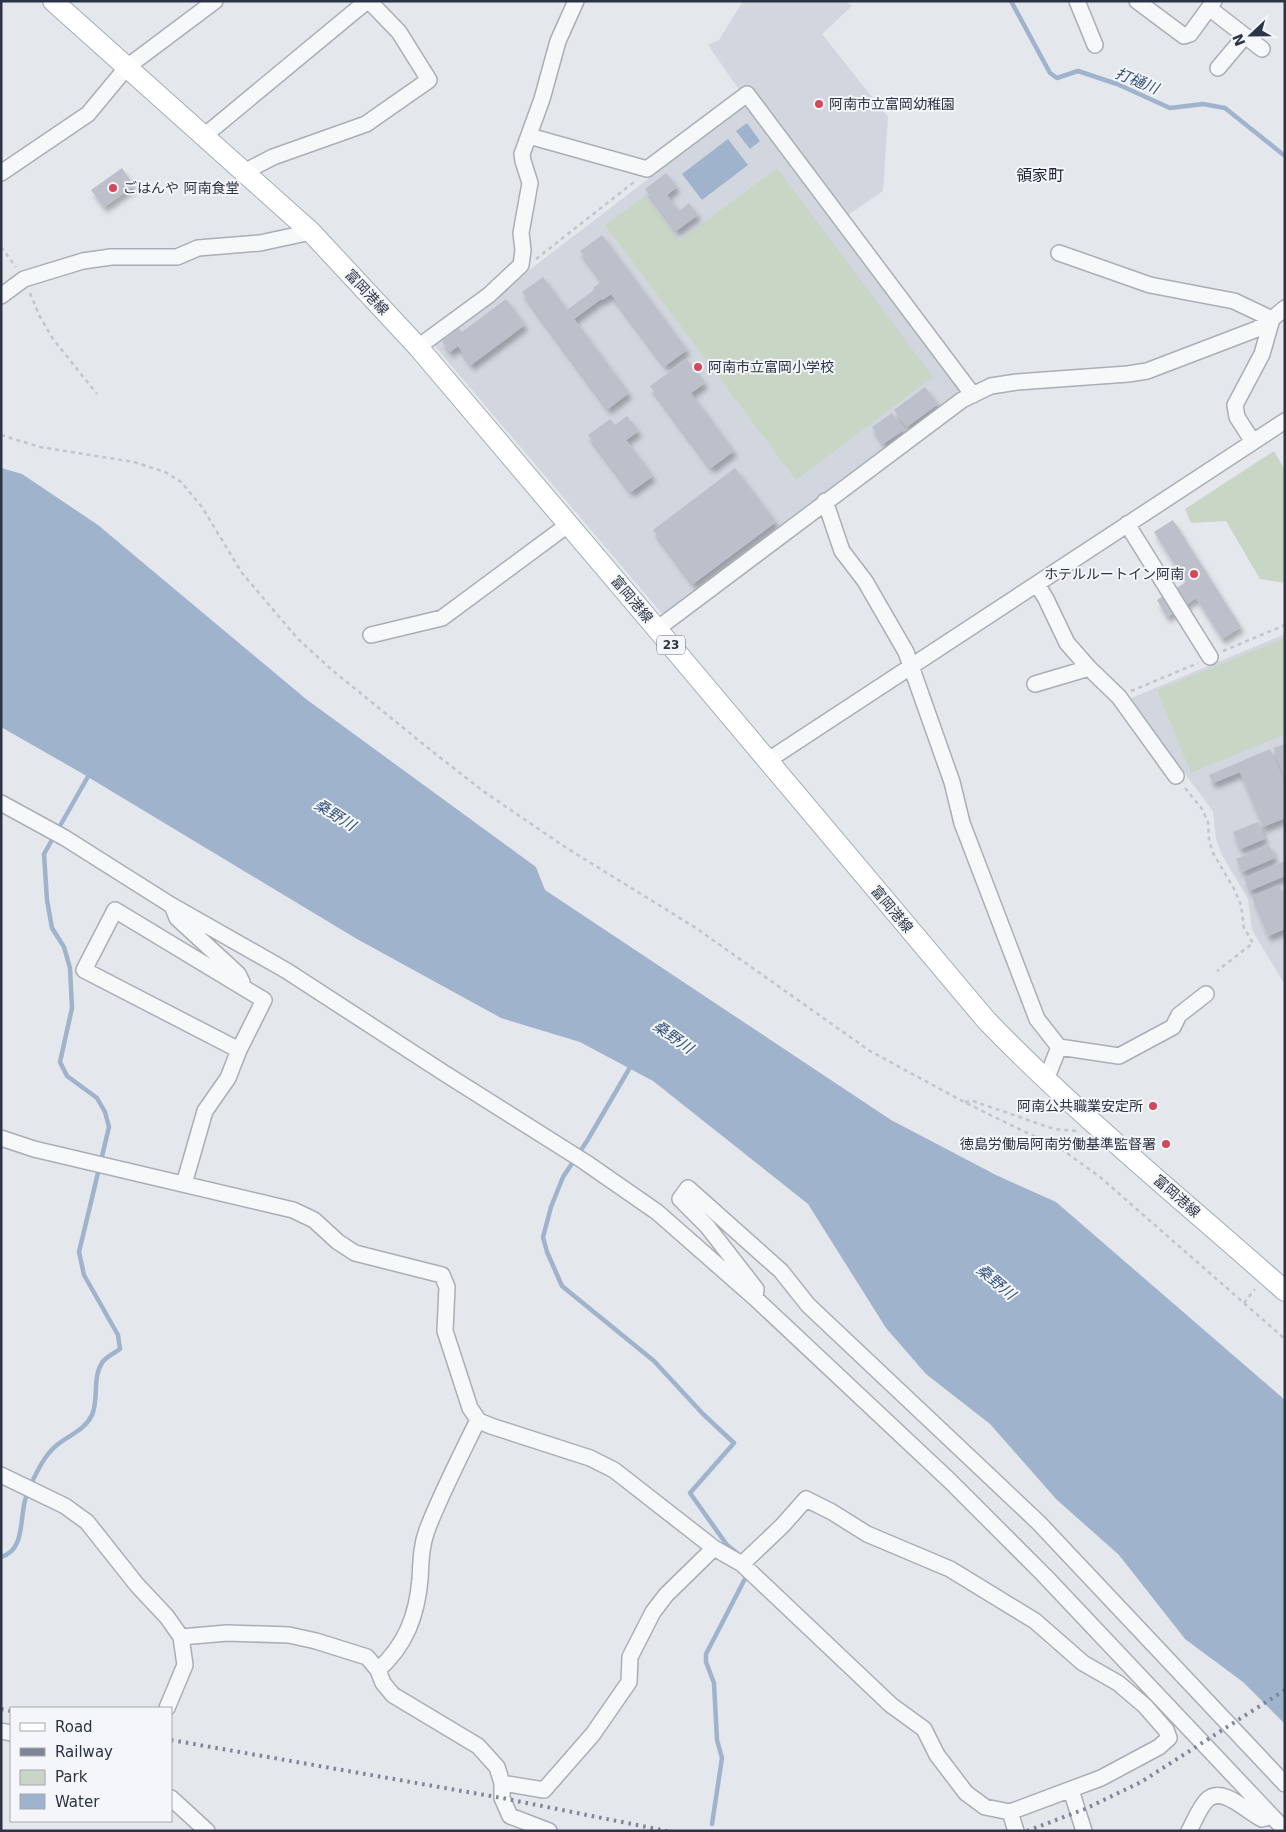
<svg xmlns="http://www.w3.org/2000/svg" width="1286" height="1832" font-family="'DejaVu Sans','Noto Sans JP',sans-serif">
	<defs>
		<filter id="shadow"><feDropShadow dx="3" dy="5.5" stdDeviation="2.5" flood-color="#0004"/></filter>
	</defs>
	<rect width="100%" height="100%" fill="#e4e7ec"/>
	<path fill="#d2d6de" d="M 743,1 L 845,1 L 852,6 L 822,34 L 888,117 L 883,191 L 845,217 L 749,86 L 740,91 L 708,45 L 719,40 Z
		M 747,103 L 961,391 L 664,616 L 433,344 Z
		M 1285,634 L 1285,985 L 1252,930 L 1248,899 L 1222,855 L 1216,839 L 1213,811 L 1129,699 Z"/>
	<path fill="#c9d6c5" d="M 777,168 L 933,377 L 796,480 L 605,225 L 645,196 L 679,241 Z
		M 1274,451 L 1285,470 L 1285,583 L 1260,579 L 1226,521 L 1191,523 L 1185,509 Z
		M 1285,638 L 1285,734 L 1191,773 L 1157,690 Z"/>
	<path fill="#9fb4cc" d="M 747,123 L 760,141 L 750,149 L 736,131 Z
		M 728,139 L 748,165 L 702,200 L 682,174 Z
		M 1,468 L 22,474 L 98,525 L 306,699 L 536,867 L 545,890 L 891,1120 L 996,1175 L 1056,1202 L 1285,1400 L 1285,1724 L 1243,1682 L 1185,1639 L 1119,1555 L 1056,1499 L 990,1424 L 926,1374 L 886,1328 L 808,1204 L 653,1081 L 580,1042 L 501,1018 L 357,939 L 78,771 L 1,727 Z"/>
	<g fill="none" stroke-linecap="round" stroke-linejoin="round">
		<path stroke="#9fb4cc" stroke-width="4.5" d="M 1011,1 L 1050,73 L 1057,78 L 1078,71 L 1117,84 L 1170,108 L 1203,104 L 1225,108 L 1285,156
			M 632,1064 L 587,1141 L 563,1177 L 551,1207 L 543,1237 L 547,1252 L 562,1286 L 654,1361 L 703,1414 L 734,1443 L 690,1493 L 727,1545 L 737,1553
			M 1,1557 C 26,1550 19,1517 26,1497 C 32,1481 43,1456 57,1445 C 69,1435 85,1430 92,1415 C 99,1400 92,1378 102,1363 C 105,1357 115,1353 120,1349 L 118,1335 L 84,1275 L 79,1252 L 109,1127 L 105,1112 L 97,1098 L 67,1076 L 60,1062 L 72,1008 L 70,968 L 64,947 L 52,928 L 47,900 L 44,854 L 90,773
			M 712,1824 L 722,1758 L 717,1740 L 714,1683 L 706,1662 L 706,1654 L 748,1573"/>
	</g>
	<path fill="#bbc0ca" filter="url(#shadow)" d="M 122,168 L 134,186 L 104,207 L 91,190 Z
		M 666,173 L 677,187 L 667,195 L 679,211 L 689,203 L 698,215 L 676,231 L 645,189 Z
		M 602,235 L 687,350 L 665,366 L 611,294 L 602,300 L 601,299 L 574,319 L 629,393 L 608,409 L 522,292 L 543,277 L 567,310 L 594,290 L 593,288 L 602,281 L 580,251 Z
		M 506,299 L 525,325 L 471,365 L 458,346 L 450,352 L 442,341 L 459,328 L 462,332 Z
		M 687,359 L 705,383 L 691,393 L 734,451 L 711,468 L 650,386 Z
		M 925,387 L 938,404 L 907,427 L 894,410 Z
		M 892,413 L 904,430 L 883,444 L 872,427 Z
		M 627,416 L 639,431 L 626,440 L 653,476 L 631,492 L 588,435 L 610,419 L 615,425 Z
		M 735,468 L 776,522 L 693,584 L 653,530 Z
		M 1173,520 L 1241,627 L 1222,639 L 1196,598 L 1167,617 L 1157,600 L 1186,582 L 1154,532 Z
		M 1285,744 L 1285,775 L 1273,748 Z
		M 1270,749 L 1285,785 L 1285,818 L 1263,827 L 1240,772 L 1213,783 L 1209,775 Z
		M 1258,822 L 1265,839 L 1240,849 L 1233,832 Z
		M 1269,845 L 1275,858 L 1242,872 L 1236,859 Z
		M 1285,861 L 1285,876 L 1249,891 L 1244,878 Z
		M 1279,885 L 1285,897 L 1285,929 L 1268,936 L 1252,897 Z"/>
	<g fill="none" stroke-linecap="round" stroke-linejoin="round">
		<g stroke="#a9aeb7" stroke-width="18">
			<path id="minor" d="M 1077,1 L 1095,45
				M 1137,1 L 1184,36 L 1190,34 L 1214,1
				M 1209,8 L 1262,49
				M 1218,68 L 1245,36
				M 204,136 L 367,1
				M 529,136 L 647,169 L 747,94 L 973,395
				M 244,172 L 273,157 L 366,124 L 429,80 L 399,32 L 369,1
				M 1,173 L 88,114 L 127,67 L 215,1
				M 1059,253 L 1150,285 L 1234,301 L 1272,319 L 1262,354 L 1235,405 L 1237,417 L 1253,442
				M 1,296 L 24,279 L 83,261 L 111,257 L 177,257 L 198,248 L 260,243 L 311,232
				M 418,347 L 489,295 L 521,265 L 523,250 L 521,233 L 530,183 L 523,161 L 522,154 L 542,99 L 558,41 L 576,1
				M 825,501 L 842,551 L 865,581 L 906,652 L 952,782 L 962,823 L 1037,1019 L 1059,1047 L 1119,1056 L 1173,1027 L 1179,1015 L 1206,994
				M 1127,524 L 1210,657
				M 1037,584 L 1046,599 L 1067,643 L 1089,668 L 1119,697 L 1176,776
				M 657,629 L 962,400 L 991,386 L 1017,382 L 1128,374 L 1147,371 L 1257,329 L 1272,319 L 1285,308
				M 371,635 L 442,618 L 569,524
				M 1035,684 L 1089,668
				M 767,761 L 1285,421
				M 1,803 L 65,838 L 171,905 L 287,971 L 444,1073 L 585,1162 L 657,1212 L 755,1298 L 756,1289 L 707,1226 L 680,1199 L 688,1188 L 781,1271 L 808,1305 L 1039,1523 L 1285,1784
				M 173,908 L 177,918 L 238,974 L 242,982
				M 1046,1080 L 1059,1047
				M 1,1138 L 34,1149 L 293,1210 L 314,1220 L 338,1242 L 355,1253 L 442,1275 L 447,1287 L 445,1331 L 470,1408 L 479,1421 L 491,1426 L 590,1458 L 614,1470 L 714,1548 L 742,1564 L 891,1705 L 924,1729 L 937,1755 L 966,1793 L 985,1807 L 1010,1812 L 1016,1831
				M 184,1184 L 205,1111 L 228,1078 L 239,1050 L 84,970 L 115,910 L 264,1000 L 239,1050
				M 755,1298 L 949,1480 L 1044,1575 L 1285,1830
				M 1,1475 L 65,1506 L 87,1522 L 137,1585 L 167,1617 L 181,1637 L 185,1665 L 167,1708
				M 742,1564 L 782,1526 L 806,1499 L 832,1512 L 867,1534 L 950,1569 L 1035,1621 L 1083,1663 L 1118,1683 L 1145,1706 L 1166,1730 L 1169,1738 L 1159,1747 L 1101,1778 L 1010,1812
				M 181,1637 L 227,1633 L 289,1635 L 316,1641 L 367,1657 L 378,1670 L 383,1683 L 393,1695 L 478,1746 L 497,1767 L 502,1783 L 544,1790 L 593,1734 L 629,1682 L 630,1657 L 653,1612 L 666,1595 L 714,1548
				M 378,1670 C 406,1645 417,1615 420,1579 C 421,1562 421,1546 427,1530 C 440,1496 459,1459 475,1426 L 479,1421
				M 1,1731 L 11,1733
				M 502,1783 L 502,1798 L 510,1816 L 549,1831
				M 1071,1790 L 1084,1831
				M 171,1798 L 207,1831
				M 1189,1831 C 1194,1822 1199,1808 1207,1800 C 1222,1785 1247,1812 1262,1819 L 1272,1816"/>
		</g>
		<g stroke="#a3abb8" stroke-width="22">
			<path id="major" d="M 53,1 L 311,232 L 418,347 L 657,629 L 987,1021 C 1080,1117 1185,1202 1285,1291"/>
		</g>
		<path stroke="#c2c5cb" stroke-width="2.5" stroke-dasharray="4 4" stroke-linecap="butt" d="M 1,247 L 16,267
			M 536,259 L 634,182
			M 30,293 L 39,315 L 53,339 L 97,394
			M 1,435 L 40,447 L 134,462 L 165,472 L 181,482 L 202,507 L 242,573 L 298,639 L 332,670 L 433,752 L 483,791 L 565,847 L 696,928 L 870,1051 L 964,1102 L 1064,1151 L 1100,1177 L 1285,1339
			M 1223,651 L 1285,625
			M 1131,691 L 1198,663
			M 1185,788 L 1202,809 L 1208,822 L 1209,841 L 1213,853 L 1234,889 L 1241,905 L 1244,928 L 1253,943 L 1217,971
			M 965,1102 L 973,1101 L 1054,1129 L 1077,1131
			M 1244,1303 L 1255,1289"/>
		<use href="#minor" stroke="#f7f8fa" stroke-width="15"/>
		<use href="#major" stroke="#fff" stroke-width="20"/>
		<path stroke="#7d8696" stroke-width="4" stroke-dasharray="2.5 5" stroke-linecap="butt" d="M 1,1709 L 11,1711
			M 171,1740 L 502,1798 L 667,1831
			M 1027,1831 L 1085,1809 L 1141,1782 L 1285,1690"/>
	</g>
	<g fill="#d1495b" stroke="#f4f6f9" stroke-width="2">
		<circle cx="819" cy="104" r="5"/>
		<circle cx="113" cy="188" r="5"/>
		<circle cx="698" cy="367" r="5"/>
		<circle cx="1194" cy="574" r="5"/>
		<circle cx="1153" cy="1106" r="5"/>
		<circle cx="1166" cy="1144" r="5"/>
	</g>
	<g text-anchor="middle" stroke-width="4" stroke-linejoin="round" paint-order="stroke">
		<rect fill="#f4f6f9" stroke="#676e7b" stroke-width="1" x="657" y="635.5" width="28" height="19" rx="4"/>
		<g font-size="12" font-weight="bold" fill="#2b3445">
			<text x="671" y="649">23</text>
		</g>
		<g font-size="14" fill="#2b3445" stroke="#f4f6f9" text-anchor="start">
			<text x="829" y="109">阿南市立富岡幼稚園</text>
			<text x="123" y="193">ごはんや 阿南食堂</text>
			<text x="708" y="372">阿南市立富岡小学校</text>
			<text x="1184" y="579" text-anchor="end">ホテルルートイン阿南</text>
			<text x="1143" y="1111" text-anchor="end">阿南公共職業安定所</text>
			<text x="1156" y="1149" text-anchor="end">徳島労働局阿南労働基準監督署</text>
		</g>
		<g font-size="14" fill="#2b3445" stroke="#f4f6f9">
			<text transform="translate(367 292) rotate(47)" y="5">富岡港線</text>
			<text transform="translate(632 599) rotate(50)" y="5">富岡港線</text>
			<text transform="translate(892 909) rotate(50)" y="5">富岡港線</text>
			<text transform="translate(1177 1196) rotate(41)" y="5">富岡港線</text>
		</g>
		<g font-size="15" font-style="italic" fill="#34527a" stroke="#f4f6f9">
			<text transform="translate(1137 81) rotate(22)" y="5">打樋川</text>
			<text transform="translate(335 815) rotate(32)" y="5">桑野川</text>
			<text transform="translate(673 1037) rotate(35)" y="5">桑野川</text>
			<text transform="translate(996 1282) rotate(40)" y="5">桑野川</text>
		</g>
		<g font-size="16" fill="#1d2536" stroke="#f4f6f9">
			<text x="1040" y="181">領家町</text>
		</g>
	</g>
	<rect width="1286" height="1832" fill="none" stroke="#2b3445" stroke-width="5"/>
	<rect x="10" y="1707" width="162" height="115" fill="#f4f6f9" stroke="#a4a8b1"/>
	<rect x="20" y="1723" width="25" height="8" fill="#ffffff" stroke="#a4a8b1"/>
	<text x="55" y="1732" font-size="15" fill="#2b3445">Road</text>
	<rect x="20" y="1748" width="25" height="8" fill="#7d8696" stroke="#a4a8b1"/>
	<text x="55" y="1757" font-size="15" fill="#2b3445">Railway</text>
	<rect x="20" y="1770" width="25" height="15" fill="#c9d6c5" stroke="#a4a8b1"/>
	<text x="55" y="1782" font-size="15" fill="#2b3445">Park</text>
	<rect x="20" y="1794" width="25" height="15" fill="#9fb4cc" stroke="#a4a8b1"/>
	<text x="55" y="1807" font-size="15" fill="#2b3445">Water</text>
	<g transform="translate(1251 35) rotate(248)" stroke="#f4f6f9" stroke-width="4" paint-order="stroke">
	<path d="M0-4L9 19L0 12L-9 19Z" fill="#2b3445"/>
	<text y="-8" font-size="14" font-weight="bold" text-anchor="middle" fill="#2b3445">N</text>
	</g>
</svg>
